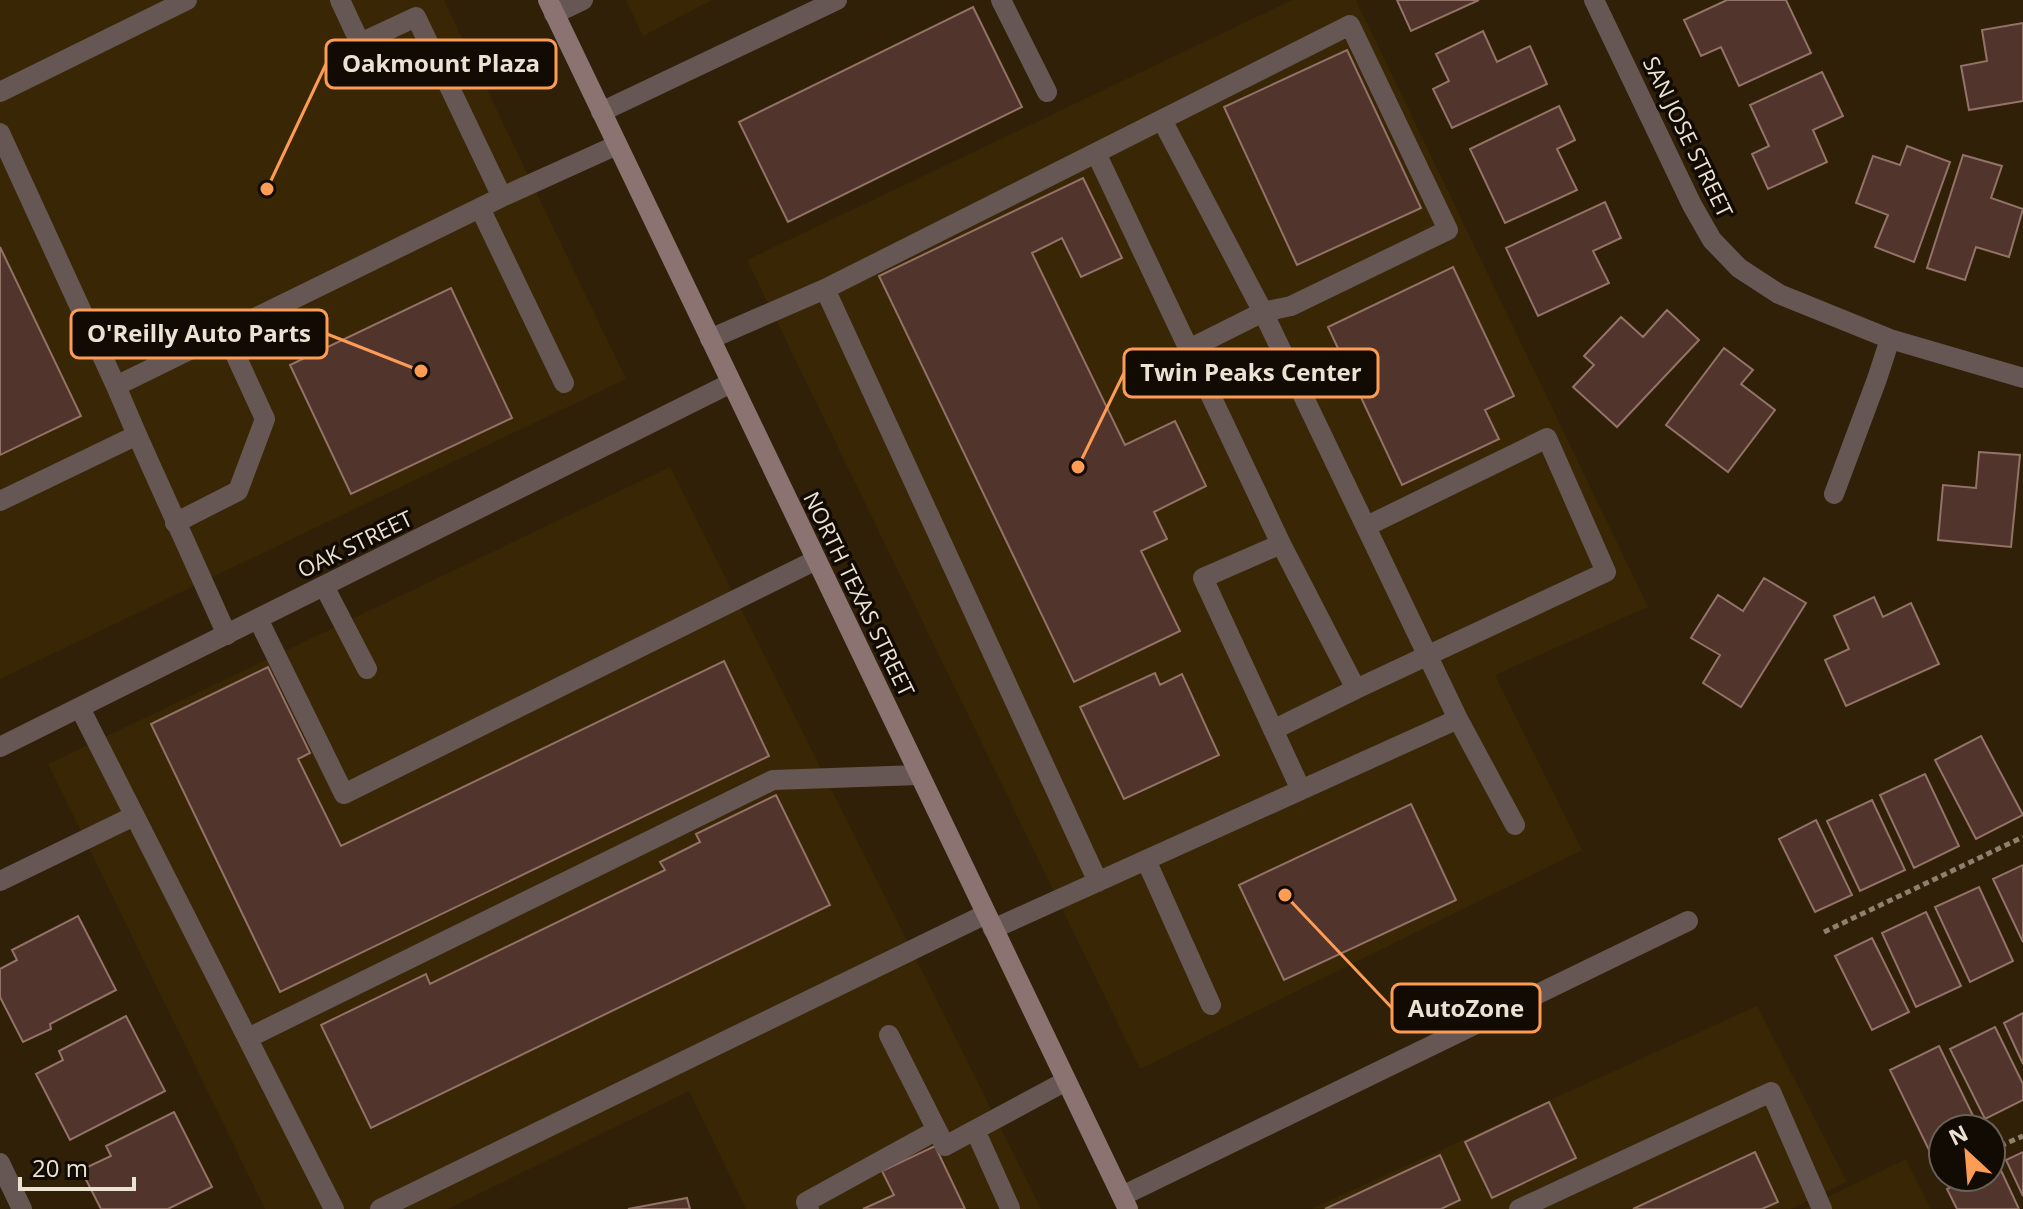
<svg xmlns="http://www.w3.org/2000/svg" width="2023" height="1209" font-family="'Open Sans',sans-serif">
	<rect width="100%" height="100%" fill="#2f2007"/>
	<path fill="#392605" d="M 0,0 L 444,0 L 626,379 L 0,679 Z
		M 626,0 L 712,0 L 643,36 Z
		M 1292,0 L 1356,0 L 1648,607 L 1495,675 L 1582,850 L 1140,1069 L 747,260 Z
		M 670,467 L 1041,1209 L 746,1209 L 689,1091 L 448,1209 L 265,1209 L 48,764 Z
		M 1757,1006 L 1847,1182 L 1791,1209 L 1311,1209 Z
		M 1906,1159 L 1931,1209 L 1803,1209 Z"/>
	<path fill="#51342c" stroke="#937268" stroke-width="2" d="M 1397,0 L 1479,0 L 1411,31 Z
		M 1727,0 L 1786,0 L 1811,53 L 1739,86 L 1721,47 L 1701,56 L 1684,20 Z
		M 973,7 L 1022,107 L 788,222 L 739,122 Z
		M 2023,23 L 2023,101 L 1969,110 L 1961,66 L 1987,61 L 1982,30 Z
		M 1483,31 L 1497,62 L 1530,46 L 1547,84 L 1452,128 L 1433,89 L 1449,81 L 1436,54 Z
		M 1347,50 L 1421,208 L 1297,265 L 1224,107 Z
		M 1822,72 L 1843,116 L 1813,130 L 1827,162 L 1768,189 L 1752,154 L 1769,146 L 1750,105 Z
		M 1559,106 L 1575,140 L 1557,149 L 1577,190 L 1505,223 L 1470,149 Z
		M 1907,146 L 1950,162 L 1914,262 L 1875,247 L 1888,215 L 1856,203 L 1873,156 L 1900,165 Z
		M 1963,155 L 2002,166 L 1991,198 L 2023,209 L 2009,257 L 1976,247 L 1965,280 L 1927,268 Z
		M 1083,178 L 1122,258 L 1081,277 L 1062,238 L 1032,253 L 1125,445 L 1175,421 L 1206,486 L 1154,512 L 1167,539 L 1141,551 L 1180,631 L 1074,682 L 879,276 Z
		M 1605,202 L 1621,238 L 1593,251 L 1609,283 L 1538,316 L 1506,248 Z
		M 0,247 L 81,416 L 0,455 Z
		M 1453,267 L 1514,396 L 1485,410 L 1499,439 L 1402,485 L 1328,327 Z
		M 451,288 L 512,418 L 351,494 L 290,365 Z
		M 1667,310 L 1699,340 L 1617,427 L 1573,387 L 1594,365 L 1584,356 L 1621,317 L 1643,337 Z
		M 1724,348 L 1753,370 L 1741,384 L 1775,410 L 1728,472 L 1666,425 Z
		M 1979,452 L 2020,455 L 2011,547 L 1938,540 L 1943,485 L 1976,488 Z
		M 1764,578 L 1806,603 L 1741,707 L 1703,683 L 1720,655 L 1691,638 L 1718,595 L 1743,611 Z
		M 1874,597 L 1883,617 L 1911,603 L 1939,664 L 1846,706 L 1825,660 L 1849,649 L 1834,616 Z
		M 724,661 L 769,756 L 280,992 L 151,724 L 268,667 L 310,753 L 298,759 L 341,846 Z
		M 1155,673 L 1160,685 L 1182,674 L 1219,755 L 1124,799 L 1080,707 Z
		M 1981,736 L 2023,815 L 1976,839 L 1935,760 Z
		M 1925,774 L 1959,846 L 1914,868 L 1880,795 Z
		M 776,795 L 830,905 L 371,1128 L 321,1025 L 426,974 L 430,984 L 665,870 L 660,862 L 700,842 L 696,834 Z
		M 1872,800 L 1905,870 L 1860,891 L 1827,821 Z
		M 1411,804 L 1456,900 L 1284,980 L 1239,885 Z
		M 1816,820 L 1852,895 L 1815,912 L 1779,839 Z
		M 2023,865 L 2023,942 L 1993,879 Z
		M 1979,887 L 2013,961 L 1970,982 L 1935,907 Z
		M 1926,912 L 1961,986 L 1916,1007 L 1882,933 Z
		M 78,916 L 116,990 L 50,1024 L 51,1029 L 23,1042 L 0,997 L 0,969 L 17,960 L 12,950 Z
		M 1872,938 L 1909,1012 L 1872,1030 L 1835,956 Z
		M 2023,1013 L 2023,1064 L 2004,1023 Z
		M 126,1016 L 165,1091 L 70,1140 L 36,1074 L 63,1060 L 59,1051 Z
		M 1995,1027 L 2023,1084 L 2023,1100 L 1985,1119 L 1950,1049 Z
		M 1939,1046 L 1978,1126 L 1971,1129 L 1943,1129 L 1943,1143 L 1929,1150 L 1890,1070 Z
		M 1549,1102 L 1576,1158 L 1492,1198 L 1465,1142 Z
		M 174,1112 L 212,1187 L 168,1209 L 101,1209 L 81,1170 L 111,1156 L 106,1146 Z
		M 935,1146 L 965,1209 L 863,1209 L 894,1195 L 882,1171 Z
		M 1755,1152 L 1778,1202 L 1762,1209 L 1633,1209 Z
		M 2023,1152 L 2023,1196 L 2006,1160 Z
		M 1440,1155 L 1460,1200 L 1441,1209 L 1325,1209 Z
		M 1998,1164 L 2019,1209 L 1957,1209 L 1947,1189 L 1971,1177 L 1991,1177 L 1991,1168 Z
		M 687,1198 L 690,1209 L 628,1209 Z"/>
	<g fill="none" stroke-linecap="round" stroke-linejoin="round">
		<path stroke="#8d806d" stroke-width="5" stroke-dasharray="6 4" stroke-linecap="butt" d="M 1824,932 L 2023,837
			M 1991,1150 L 2023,1136"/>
		<path stroke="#665755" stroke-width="20" d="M 340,0 L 360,43 L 416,17 L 502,197 L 617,145
			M 1001,0 L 1047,92
			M 554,14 L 583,0
			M 0,92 L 187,0
			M 601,112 L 837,0
			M 1162,120 L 1263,312 L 1189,349
			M 0,133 L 116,386 L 502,197
			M 1096,153 L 1281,544 L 1203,578 L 1301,790
			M 480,208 L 564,383
			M 825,289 L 1350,25 L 1448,230 L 1291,306 L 1263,312 L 1458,719
			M 710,339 L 825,289 L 1098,882
			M 137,435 L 227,635
			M 0,501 L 137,435 L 116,386
			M 175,523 L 238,491 L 265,419 L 225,332
			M 324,586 L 367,669
			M 258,619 L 344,794 L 816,560
			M 1356,689 L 1606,572 L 1547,438 L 1367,526
			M 80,708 L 334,1209
			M 1273,730 L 1356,689 L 1281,544
			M 1146,860 L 1211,1005
			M 0,881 L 134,816
			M 993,929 L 1458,719 L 1515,825
			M 889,1035 L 945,1146 L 1066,1081
			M 248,1038 L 773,780 L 919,775
			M 975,1130 L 1010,1208
			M 1122,1196 L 1688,921
			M 380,1209 L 986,914
			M 809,1209 L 806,1202 L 937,1130
			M 1519,1209 L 1771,1092 L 1822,1209"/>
		<path stroke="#665755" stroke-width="20" d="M 1594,0 L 1692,205 L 1712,240 L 1739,268 L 1779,294 L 1890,339 L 2023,378
			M 1834,494 L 1877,379 L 1890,339
			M 0,747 L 731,383
			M 0,1163 L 22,1209"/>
		<path stroke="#8b7372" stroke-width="20" d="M 548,0 L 1128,1209"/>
	</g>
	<g text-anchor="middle" stroke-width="7" stroke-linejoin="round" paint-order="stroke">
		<g font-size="22" fill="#ece2d4" stroke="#120b03">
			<text transform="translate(1688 137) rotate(64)" y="8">SAN JOSE STREET</text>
			<text transform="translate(355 544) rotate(-26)" y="8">OAK STREET</text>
			<text transform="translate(859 594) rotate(64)" y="8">NORTH TEXAS STREET</text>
		</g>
	</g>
	<path fill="none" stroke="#fd9c55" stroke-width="3" d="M267 189L326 64M421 371L327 334M1078 467L1124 373M1285 895L1392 1008"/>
	<g fill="#fd9c55" stroke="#120b03" stroke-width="3">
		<circle cx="267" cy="189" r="8"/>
		<circle cx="421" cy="371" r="8"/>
		<circle cx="1078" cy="467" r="8"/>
		<circle cx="1285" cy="895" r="8"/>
	</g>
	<g fill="#120b03" stroke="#fd9c55" stroke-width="3">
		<rect x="326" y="40" width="230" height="48" rx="8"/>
		<rect x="71" y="310" width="256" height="48" rx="8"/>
		<rect x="1124" y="349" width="254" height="48" rx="8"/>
		<rect x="1392" y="984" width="148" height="48" rx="8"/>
	</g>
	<g font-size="24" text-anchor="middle" font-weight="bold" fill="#ece2d4">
		<text x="441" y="72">Oakmount Plaza</text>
		<text x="199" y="342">O'Reilly Auto Parts</text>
		<text x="1251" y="381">Twin Peaks Center</text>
		<text x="1466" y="1017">AutoZone</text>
	</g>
	<g transform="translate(1967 1153) rotate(334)"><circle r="38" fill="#120b03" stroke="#696157" stroke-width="2"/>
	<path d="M0-6L14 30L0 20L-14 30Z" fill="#fd9c55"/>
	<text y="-12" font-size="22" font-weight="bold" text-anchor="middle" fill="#ece2d4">N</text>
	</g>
	<path d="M20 1177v12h114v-12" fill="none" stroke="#ece2d4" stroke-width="4"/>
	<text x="32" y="1177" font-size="24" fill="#ece2d4" stroke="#120b03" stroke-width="6" paint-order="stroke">20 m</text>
</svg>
